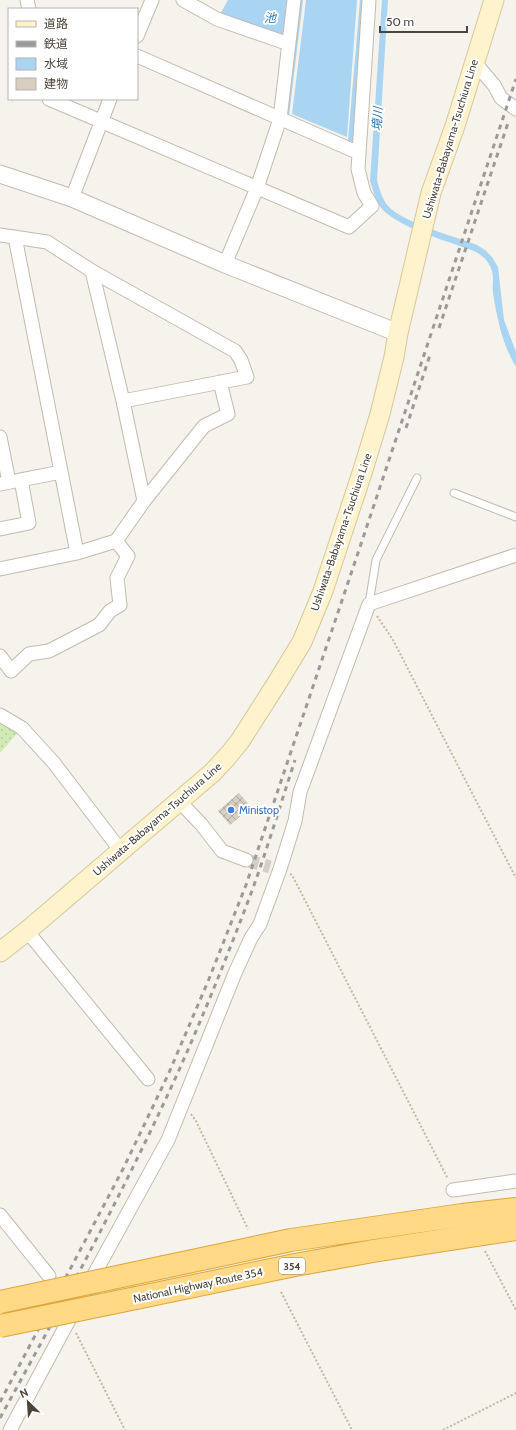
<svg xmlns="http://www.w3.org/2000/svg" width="516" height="1430" viewBox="0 0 516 1430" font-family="Cabin,'Noto Sans JP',sans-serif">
<defs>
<pattern id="park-dots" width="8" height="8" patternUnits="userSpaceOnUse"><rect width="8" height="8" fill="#d2eab5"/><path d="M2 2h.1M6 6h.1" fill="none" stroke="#b6ca9c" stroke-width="1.8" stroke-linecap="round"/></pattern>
<pattern id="building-cross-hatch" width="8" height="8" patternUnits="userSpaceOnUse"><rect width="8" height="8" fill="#d8cfc1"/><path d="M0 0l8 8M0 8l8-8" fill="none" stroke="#b1aa9e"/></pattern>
</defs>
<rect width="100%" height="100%" fill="#f6f3ec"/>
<path fill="url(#park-dots)" d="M0,715l22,13 -22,25z"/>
<path fill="#a9d4f2" d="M228,0h59v42l-68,-26z
M297,0h6l-14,116 59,24 12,-140h7l-10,150 -74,-33z
M306,0h51l-10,137 -55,-23z
M382,0h6l-11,180c2,8 5,19 11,26 16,17 66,30 89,39l8,5 7,7 6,10 6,53 12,32v15c-14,-23 -19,-49 -23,-74 -1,-8 1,-15 -1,-22 -3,-10 -10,-16 -18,-20 -26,-10 -72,-22 -91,-41 -7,-7 -10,-20 -13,-29z"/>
<path fill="url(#building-cross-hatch)" d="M239,793l12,14 -21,18 -12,-14z"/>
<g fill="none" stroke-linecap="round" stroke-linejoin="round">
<path stroke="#d4d0c8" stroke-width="13" stroke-dasharray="13 6" stroke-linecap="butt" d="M246,860l24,7"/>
<g stroke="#c2bbae" stroke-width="9">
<path id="service" d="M454,493l62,24
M369,604l7,-44 41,-82"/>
</g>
<g stroke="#c2bbae" stroke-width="15">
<path id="minor" d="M27,0l2,9
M183,0l34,19 72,25
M137,36l15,-36
M137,56l222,97
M475,63l19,22 7,13 15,11
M49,99l300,128 23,-21 -8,-13 -6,-24 11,-169
M72,198l38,-99
M0,235l47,7 45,29 143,80 6,9 6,17 -124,24
M15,237l62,316
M225,264l32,-76 23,-69 14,-119
M0,437l9,45
M0,484l61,-12
M144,501l60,-75 24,-12 -8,-32
M0,529l29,-6 -8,-43
M0,569l77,-16 39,-12 28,-40 -21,-100 -31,-130
M0,656l11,15 18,-17 20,-3 50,-26 11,-14 10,-6 -3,-27 11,-22 -12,-15
M0,715l22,13 32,35 67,88
M180,802l21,22 21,27 24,9
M27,931l121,148
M453,1190l63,-9
M0,1215l49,61
M10,1430l59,-110 99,-180 67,-167 16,-35 9,-14 20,-55 15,-48 5,-29 69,-188 147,-49"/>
</g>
<g stroke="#c2bbae" stroke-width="19">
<path id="tertiary" d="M0,174l72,24 153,66 173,69"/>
</g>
<g stroke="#d6c79b" stroke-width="21">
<path id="secondary" d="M0,952l27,-21 185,-158 15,-16 13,-16 37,-58 25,-41 21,-51 39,-118 18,-59 14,-57 4,-24 33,-140 24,-67 39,-126"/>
</g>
<g stroke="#e0a43c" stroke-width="24">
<path id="trunk" d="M164,1267l127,-27 171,-25 54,-6
M136,1298l159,-33 78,-14 143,-22"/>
</g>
<path stroke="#c4b79f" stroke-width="2" stroke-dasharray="2 2" stroke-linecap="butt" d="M377,616l16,24 123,238
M290,874l2,1 156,304
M191,1114l5,7 52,108
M485,1251l31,59
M281,1292l71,138
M76,1333l49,97
M443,1430l73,-37"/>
<use href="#service" stroke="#fff" stroke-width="7"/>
<use href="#minor" stroke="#fff" stroke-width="13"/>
<use href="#tertiary" stroke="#fff" stroke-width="17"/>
<use href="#secondary" stroke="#fff3cd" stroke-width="19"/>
<use href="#trunk" stroke="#ffd985" stroke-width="22"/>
<path stroke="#9a9a9a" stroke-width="3" stroke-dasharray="5 5" stroke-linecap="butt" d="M439,328l69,-205
M406,428l25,-76
M0,1402l123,-233 45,-94 41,-96 37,-94 113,-335 157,-471
M0,1418c61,-111 122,-223 175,-339 28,-62 54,-127 78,-191 15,-42 28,-85 42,-128"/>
<g stroke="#e0a43c" stroke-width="24" stroke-linecap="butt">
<path id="trunk-bridge" d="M0,1302l164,-35
M0,1326l136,-28"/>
</g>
<use href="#trunk-bridge" stroke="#ffd985" stroke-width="22"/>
</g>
<circle fill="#3f7fe0" stroke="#fff" stroke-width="1.5" cx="231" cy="810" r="4"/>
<g text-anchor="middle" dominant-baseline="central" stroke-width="4" stroke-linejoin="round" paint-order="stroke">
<rect fill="#fff" stroke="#817c74" stroke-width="1" x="279" y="1258" width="26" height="16" rx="3"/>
<g font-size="10" font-weight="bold" fill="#4b4439">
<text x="292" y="1266">354</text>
</g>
<g font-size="11" fill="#4b4439" stroke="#fff">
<text transform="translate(450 139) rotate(-73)">Ushiwata-Babayama-Tsuchiura Line</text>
<text transform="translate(341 532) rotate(-71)">Ushiwata-Babayama-Tsuchiura Line</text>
<text transform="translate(157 819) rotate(-41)">Ushiwata-Babayama-Tsuchiura Line</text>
<text transform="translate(198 1285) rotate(-12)">National Highway Route 354</text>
</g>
<g font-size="11" fill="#366cbe" stroke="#fff" text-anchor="start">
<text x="239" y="810">Ministop</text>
</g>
<g font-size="12" font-style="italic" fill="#2e7ab2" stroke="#fff">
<text x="270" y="17">池</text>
<text transform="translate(377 119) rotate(-86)">境川</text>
</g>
</g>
<rect x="8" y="8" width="130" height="92" fill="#ffffff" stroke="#b7b4b0"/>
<rect x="16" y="21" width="20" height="6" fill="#fff3cd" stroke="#b7b4b0"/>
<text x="44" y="28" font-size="12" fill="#4b4439">道路</text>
<rect x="16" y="41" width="20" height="6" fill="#9a9a9a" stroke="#b7b4b0"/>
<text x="44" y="48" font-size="12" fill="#4b4439">鉄道</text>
<rect x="16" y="58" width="20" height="12" fill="#a9d4f2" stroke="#b7b4b0"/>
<text x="44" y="68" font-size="12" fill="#4b4439">水域</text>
<rect x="16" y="78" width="20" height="12" fill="#d8cfc1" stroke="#b7b4b0"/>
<text x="44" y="88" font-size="12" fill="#4b4439">建物</text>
<g transform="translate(28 1402) rotate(335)" stroke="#ffffff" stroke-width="3" paint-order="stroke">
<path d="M0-3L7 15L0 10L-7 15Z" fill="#4b4439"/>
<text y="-6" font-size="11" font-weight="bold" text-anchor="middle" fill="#4b4439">N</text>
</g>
<path d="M380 26v6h87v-6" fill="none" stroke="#4b4439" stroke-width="2"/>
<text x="386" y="26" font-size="12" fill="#4b4439" stroke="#ffffff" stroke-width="3" paint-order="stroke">50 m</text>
</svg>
